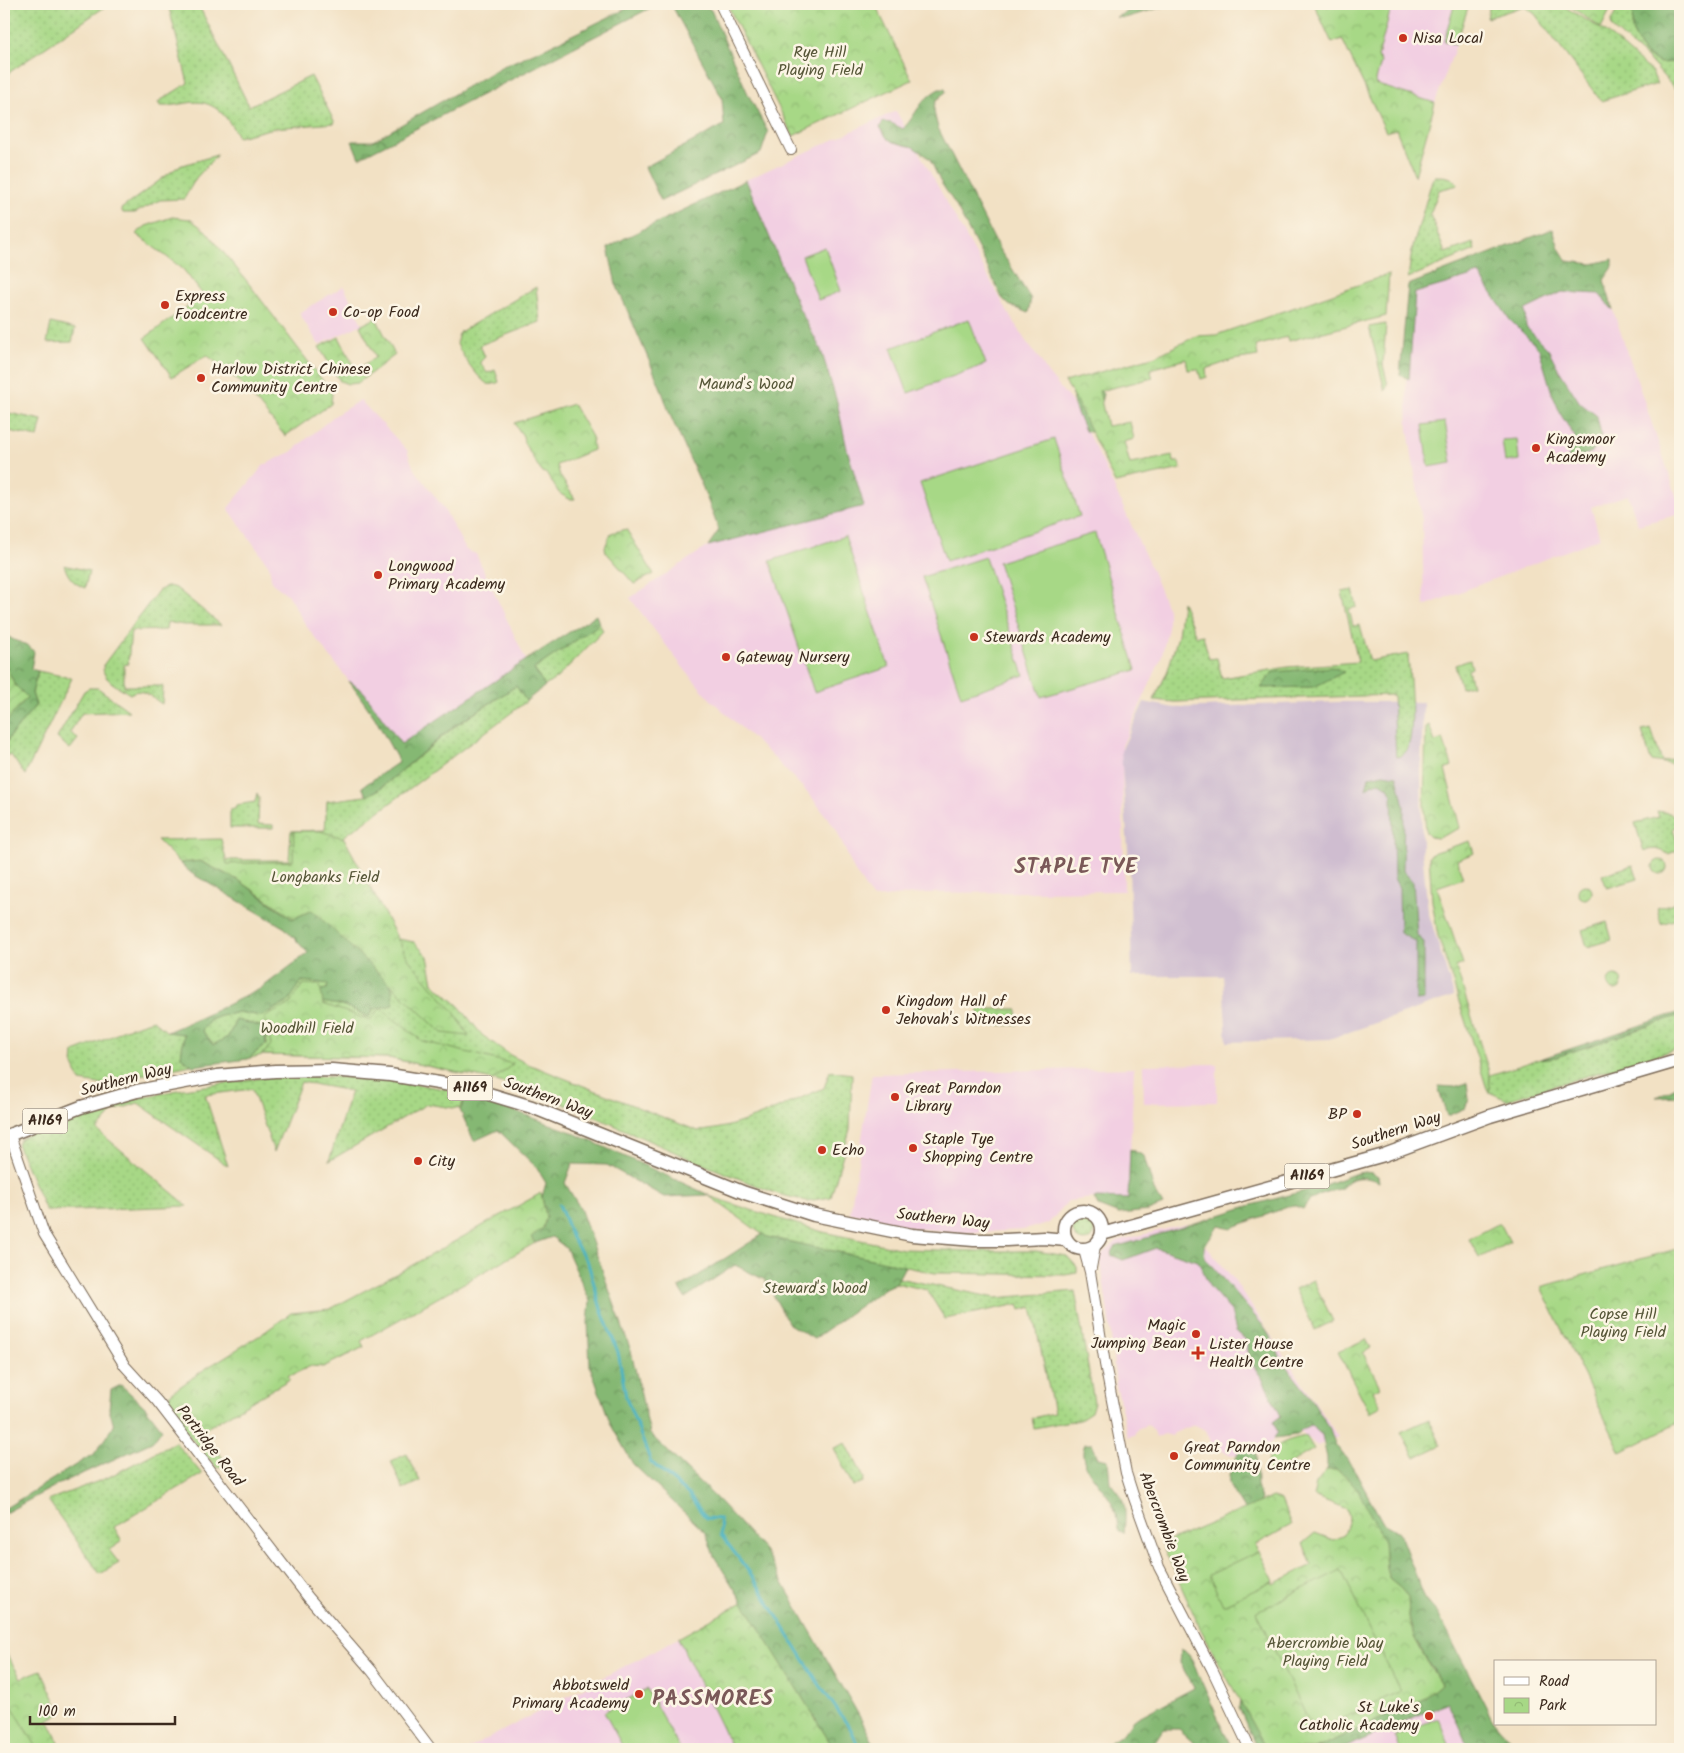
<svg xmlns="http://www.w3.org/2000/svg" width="1684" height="1753" viewBox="0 0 1684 1753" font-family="Kalam,sans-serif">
<defs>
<pattern id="grass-dots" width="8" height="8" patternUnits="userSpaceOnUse" patternTransform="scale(1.25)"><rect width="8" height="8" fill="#a7d886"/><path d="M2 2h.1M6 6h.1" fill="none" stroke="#91ba73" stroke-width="1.8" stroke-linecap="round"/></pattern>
<pattern id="forest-crowns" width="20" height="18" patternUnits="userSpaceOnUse" patternTransform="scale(1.25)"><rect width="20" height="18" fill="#85b873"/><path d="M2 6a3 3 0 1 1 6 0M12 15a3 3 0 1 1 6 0" fill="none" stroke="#6e965e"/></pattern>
<pattern id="park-crowns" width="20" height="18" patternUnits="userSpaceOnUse" patternTransform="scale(1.25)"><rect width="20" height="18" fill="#a7d886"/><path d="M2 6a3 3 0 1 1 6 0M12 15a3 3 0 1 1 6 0" fill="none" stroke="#91ba73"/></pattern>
<pattern id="garden-furrows" width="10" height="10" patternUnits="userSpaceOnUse" patternTransform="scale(1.25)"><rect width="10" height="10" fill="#a7d886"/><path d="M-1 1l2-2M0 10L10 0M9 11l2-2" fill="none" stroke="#91ba73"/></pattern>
</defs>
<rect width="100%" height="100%" fill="#fcf5e5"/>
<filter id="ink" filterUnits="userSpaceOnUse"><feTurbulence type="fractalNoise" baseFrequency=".02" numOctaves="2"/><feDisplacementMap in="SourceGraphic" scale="10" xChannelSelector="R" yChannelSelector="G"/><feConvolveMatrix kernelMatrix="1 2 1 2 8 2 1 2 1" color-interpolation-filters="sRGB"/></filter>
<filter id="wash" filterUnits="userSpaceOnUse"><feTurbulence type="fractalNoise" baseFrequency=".0096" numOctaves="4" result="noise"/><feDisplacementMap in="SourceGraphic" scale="20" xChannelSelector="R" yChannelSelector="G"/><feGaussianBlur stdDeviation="1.12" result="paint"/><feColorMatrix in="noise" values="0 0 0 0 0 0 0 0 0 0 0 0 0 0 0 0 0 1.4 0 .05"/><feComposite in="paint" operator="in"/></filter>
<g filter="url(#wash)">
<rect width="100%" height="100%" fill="#f2e1c4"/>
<path fill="#f2cfe2" d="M1392,4h53l9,2 -10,35 12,4 -21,58 -61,-18 7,-23 -3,-4z
M896,111l113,203 16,26 16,21 5,10 25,30 31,60 48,105 18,44v18l-7,31 -39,87 2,145 -198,2 -54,5 -18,-28 -18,-41 -26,-34 -39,-40 -60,-55 -26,-30 -55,-72 78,-52 155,-40 -16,-57 -10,-47 -16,-52 -22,-42 -53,-128z
M1479,267l122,8 66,193 13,39v7l-42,11 -10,-30 -37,12 9,31 -176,68 -2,-85 -14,-92 -2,-45 3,-93z
M344,286l18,38 -43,21 -20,-32z
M360,400l47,50 6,17 30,40 23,43 10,4 50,106 -125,84 -37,-51 -15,-12 -42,-54 -20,-33 -15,-11 -3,-17 -41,-58 36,-43 27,-13 43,-36z
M1217,1064v38l-73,1 -1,-38z
M1134,1068l-6,132 -34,-2 -26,3 -19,22 -26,7 -60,3 -56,-6 -57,-14 22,-139z
M1187,1224l46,54 105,159 -21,9 -15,-14 -28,6 -9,11 -34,6 -16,-9 -6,3 2,-7 -5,-12 -12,-5 -20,8 -2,3 -8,-2 -8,4 -5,-11 -4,-2 -10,4 -3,6 -6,2 -12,-52 -6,-58 -10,-71 17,-15z
M678,1638l54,111h-264z
M1449,1691l33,58h-156z"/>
<path fill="#cfbdd0" d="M1144,702l30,6 166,-6h83l-2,67 1,81 6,61 26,85 -125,43 -102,3 -4,-66h-91l-3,-112 -8,-113z"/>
<path fill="url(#grass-dots)" stroke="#718152" d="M4,4h105l-105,72z
M168,4h30l51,102 62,-30 24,47 -61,5 -36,9c-11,-21 -24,-39 -51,-34 -10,1 -17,4 -27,3l-2,-4 30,-19z
M1490,4h70l46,28 46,40 5,12 -56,17 -66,-87 -11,-8 -37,12z
M1620,4h13l-1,26 8,17 6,8 14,7h20v33l-31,-35 -37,-32 -1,-6z
M217,155l-21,23 -12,21 -24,1 -25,13h-12l-2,-4 58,-43z
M1435,176c9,0 19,0 23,9l-19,5 -9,24 15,39 28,-10 2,7 -67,28 4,-28 20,-70z
M536,287l4,35 -60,23 5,12 -5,5 7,11 8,-3 4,12c-4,2 -7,3 -11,2 -8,-3 -30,-33 -31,-41 0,-4 1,-7 3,-11z
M51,323l24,6 -3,13 -25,1z
M4,412l38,8 -4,17 -34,-7z
M64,565l25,6 -4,17c-12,-5 -17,-11 -21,-23z
M168,586l8,2 45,37h-38l-16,-3 -1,8 -35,1 -3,33 -4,1v21h39l-1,18c-10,-6 -20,-18 -32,-10 -11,-7 -31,-15 -26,-30l54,-73z
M1353,590l4,17 -8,2 4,17 7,-1 10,36 38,-7c1,22 9,79 -2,97 -2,4 -6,5 -10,6l-3,-62 -219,7 -20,-2 14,-30 10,-34 4,-34 14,34 7,-1 6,24 8,-1 5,20 66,-11 70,-5 -16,-70z
M599,623l4,8 -45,46 -13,9 -11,-17z
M1470,660l2,8 -4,2 4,15 -11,3 -6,-23z
M38,671l34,7 -47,97 -14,-20h-7c0,-19 21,-36 32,-50l-4,-12z
M516,686l11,15 -142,106 -42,30 45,100 26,5 14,14 5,27 26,23 23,29 28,20 18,9 170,67c38,-1 90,-28 126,-43l6,-17 22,3 -2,55 -19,68 -24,4 -29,-7 -81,-32 -108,-48 -53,-21 -43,-13 -104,-22 -127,-3 -15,4 20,-15 -3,-17 -28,-7 -8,17 -15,8 -11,-15 10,-12 27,-6 23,4 26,-14 13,-21 27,2 -1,6 4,14 14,3 24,11 -77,-98 -52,-38 -40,-20 -20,2 -23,-23 69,20h63l2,-29 34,-1 2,-29 38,-5 15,-7 74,-62z
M89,688h9l31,23 -47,2 -12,19 8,7 -8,10 -13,-11 27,-47z
M1651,729l11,33 18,-4v3l-4,4 -25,-4 -9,-30z
M257,793l2,5 -1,26 15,1v3h-43v-19h5l1,-4 19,-3z
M1657,811l12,2 11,5v8l-7,2 6,22 -11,4c-8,-5 -16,-7 -24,-2l-9,-29 24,-6z
M1653 867a7 7 0 1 1 14 0a7 7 0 1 1-14 0Z
M1633,865l5,14 -31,9 -5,-13z
M1578 892a7 7 0 1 1 14 0a7 7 0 1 1-14 0Z
M1680,901v17l-19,6 -4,-16z
M1607,922l5,18 -25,7 -5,-17z
M1608 983a7 7 0 1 1 14 0a7 7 0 1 1-14 0Z
M979,1009h38v16h-38z
M1680,1015v33l-173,52 -18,-8 1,-17 50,-16 16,-2z
M153,1020l14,12 17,2 -3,23 10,8 -50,10 -36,10 -25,-4 -7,-16 1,-13 41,-17 7,-5z
M284,1075l102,4 82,14 -8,16 -33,-5 -98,57 22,-70 -50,-9 -27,70 -22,-63 -47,6 23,71 -90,-63 -24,8 -17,19 91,76 -142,5 -29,-67 3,-5 49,-27 114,-23z
M709,1196l42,14 72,22 80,17 75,2h58l31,5 10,11v6l-12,2 -130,-2 -169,-36z
M1073 1230a11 11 0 1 1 22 0a11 11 0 1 1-22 0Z
M898,1278l98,20 79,-7 19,111 -3,10 -11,7 -46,9 -2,-10 22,-5 -22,-106 -11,3 -2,-6 -74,15 -18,-29 -31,-7z
M175,1442l27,32 -88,53 8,14 -13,9 10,13 -19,11 -52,-74 59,-22z
M846,1443l18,35 -1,4 -10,4 -19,-38z
M407,1454l13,27 -17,8 -12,-28z"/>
<path fill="url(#forest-crowns)" stroke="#607148" d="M636,4h22l-299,154 -7,-17h21l128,-74 44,-19z
M671,4h30l10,6 37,84 20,38 -7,21 -100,48 -16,-34 79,-42 -2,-27z
M1152,4h38l-21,1 -44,13 -9,-1 15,-7z
M1633,4h45l2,2v56l-20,1 -14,-8 -6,-8 -8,-17z
M939,89h6l1,3c-17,11 -12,19 -8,36l62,123c12,15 20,32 31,48l-3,14 -19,-8 -7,-7 -17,-36 -30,-58 -15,-23 -10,-22 -17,-12 -20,-5 -6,-4 -7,-11 3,-5 8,1 12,6c15,-16 15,-28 36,-40z
M746,180l53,128 22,42 16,52 10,47 17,57 -156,40 11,-16 -16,-42 -32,-71 -11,-31 -44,-102 -8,-36 17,-10z
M1553,229l6,19 8,13 26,3 20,-5v8l-9,13 9,30 -14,-16 -37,-2 -37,18 1,17 22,22 11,21 21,33 17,13 4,19 -9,17 -23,9 -1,-13 7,-11 -14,-22 -9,-22 -13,-44 -29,-29 -31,-46 -64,19 -6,86 -9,-4 8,-90z
M1098,387l5,7 -9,39 -9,-2c-5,-14 -15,-26 -12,-42z
M596,615l3,8 -5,5 -60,41 11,17 -19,15 -10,-15 -63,41 -72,61 -14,8 -5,-9 37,-25 -24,-44 -26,-37 15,11 37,52 125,-84z
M4,634h2c8,10 20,6 28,18l-3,17 7,2 -6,22 4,12 -29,35 -3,9v-24l23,-28 -12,-12 -11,-23z
M1332,667l12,5 -30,15 -53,1 12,-16z
M1383,774l14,2 7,30 -1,65 10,11 4,53 7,7v58l-8,1v-59l-16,-9 -1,-45 -5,-10 -2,-83 -4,-8 -8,-5 -8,2 -6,5 3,-12z
M200,861l40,20 52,38 20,-9 79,72 3,23 -21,4 -4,8 -24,-11 -30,-5 -1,-10 13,-2 1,-5 -26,-3 -14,21 -27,14 -22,-4 -27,6 -10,12 11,15 15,-8 8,-17 28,7 2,17 -18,15 -55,7 -12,-9 3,-23 -17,-2 35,-15 58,-28 48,-36 -23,-25 -94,-55 -11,-10z
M1680,1012v3l-124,42 -16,2z
M1467,1083l2,16 -4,9 -18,8 -9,-30 16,1z
M1680,1085v11l-24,1z
M468,1094l101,37 140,64 -45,2 -57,-32 -35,-1 -7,19 15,25 51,143 19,83 69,67 45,49 97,169 12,23 -1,7h-38l-120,-193 -8,-23 -73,-69 -22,-39 -21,-59 -2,-44 2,-21 -24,-53 -14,-11 -17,6 -5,-6 16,-20 -4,-20 4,-14 -10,-16 -38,-37 -24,11 -14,-31z
M1130,1149l14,7 10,34 9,15 -15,6 -29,3 -21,-8 -4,-8 34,1z
M1365,1172l7,1 6,3 1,6c-9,-4 -21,-7 -30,-1 -4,2 -5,6 -9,8 -14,3 -29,6 -37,20l-10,-4 -62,23 -12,-3 -15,22 1,11 61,71 17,33 28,36 19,31 5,15 17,22 31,57 16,9 26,67 13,15 55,106 17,20 5,9h-40l-10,-9 -17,-38 -106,47h-27l108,-50 18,-15 -27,-47 -5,-19 -1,-21 -8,-9 -11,-9 -3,-10 -2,-27 -9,-17 -38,-55h-10v-12l-5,-23 -12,-10 -8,4 -5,6 -23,3 4,-6 -5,-10 8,-6 -19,-38 -12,-17 -4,-21 -10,-9 -5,-20 -21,-24 -12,-26 -42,-13 -33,12 -12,-5 4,-8 52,-15 81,-26 68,-18 41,-15z
M763,1234l4,3 138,29 -9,17 -11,5 -71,51 -25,-15 -24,-44 -30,-15 -50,33 -6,-10z
M121,1385l24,22 17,22 -10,13 -95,43 -52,28 -1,-4 91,-56 19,-28 -5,-16 2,-19z
M1085,1444h7l6,14 10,2 2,23c17,14 16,29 14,50l-6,-3c-1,-6 -1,-14 -3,-20 -6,-21 -41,-43 -30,-66z
M1253,1447l3,6 1,33 4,14 -3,14h-8c-8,-9 -24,-26 -21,-38 2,-9 8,-17 10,-26z
M1181,1649l8,5 43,95h-30l-23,-20h-16l-13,20h-52l24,-14 11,-15 61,-32 -14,-25z
M1240,1699l26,50h-9l-18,-41z"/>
<path fill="url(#park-crowns)" stroke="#718152" d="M727,4h148l37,76 -119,56z
M1314,4h78l-14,53 3,5 -6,22 60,19 -20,73 -19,-47 -10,3 -44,-93 -10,4z
M1445,4h24l-13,41 -12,-4 10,-35z
M1567,4h46l-12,24z
M172,217l18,2 16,12 40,49 86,113 -1,11 -46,32 -45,-54 -33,-27 -35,22 -27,-39 58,-43 -20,-26 -47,-35 10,-8z
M1389,274l-3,42 -98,25 -1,-4 -31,9 2,10 -25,4 -27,9 1,8 -6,2 -3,-10 -10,1 -2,-11 -36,10 3,9 -54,13 8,35 23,-4 4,17 -10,3 6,22 43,-8 1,6h5l2,7 -66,14 -42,-89 -8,-12 91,-26 40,-20 20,-1z
M376,318l19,37 -37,28 -10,1 -8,-3 -21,-34 20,-10 17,33 20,-13 -16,-31z
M1386,324l-3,41 5,20 -3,6 -16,-64z
M573,404l19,33 1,13 -36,15 3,11 15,23h-6l-10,-6 -12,-19 -6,-3 -17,-28 -1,-7 -9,-13z
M626,529l28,45 -20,10 -28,-32 -1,-5 6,-14z
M1429,725l6,17 8,-3 9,27 -7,3 15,59 -22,10 -8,-1 -4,-4 -2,-28 2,-78z
M294,831h26l24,7 65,122 45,52 15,24 -27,-3 -130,-123 -18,8 -54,-37 -40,-20 -20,2 -23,-23 64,-1 6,25 66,-3z
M1470,841l4,12 -17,7 6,18 -26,9 26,77 -7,3 34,108 -1,17h-1l-50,-156 -6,-35 -3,-45 6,-4z
M303,984l17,1 3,19 47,16 10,-12 42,33 91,23 -20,16 -104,-22 -127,-3 9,-10 -6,-28 25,-13z
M541,1193l5,24 -3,11 -12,9 4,6 -174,98 3,6 -41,20 -12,-1 -19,9 -1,-1 -3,2 2,3 -87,51 24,34 -10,4 -24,-27 -26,-36 4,-12 34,-24 57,-35 29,-21 39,-4 79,-42z
M1500,1223l10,19 -31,16 -10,-19z
M1680,1248v174l-59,30 -80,-165z
M1313,1280l20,41 -18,9 -20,-41z
M1366,1339l5,9 -8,5 17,34 -7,4 8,16 -11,6 -32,-61z
M1429,1419l12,26 -26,13 -14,-26z
M1306,1436l8,13 -37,22 -8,2c-6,-26 16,-33 37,-37z
M1327,1470h10l8,5 14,17 25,50 2,27 3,10 11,9 8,9 1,21 5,19 15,28 12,19 -18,15 -108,50h-49l-66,-121 -38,-84 111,-47 8,3 10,25 -36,20 18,39 39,-19 -9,-22 12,-10 18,7 11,-5 5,-16 -2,-10 -34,-13 3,-12z
M743,1602l91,147h-102l-54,-111z
M4,1650l17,28 20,-8 20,43 -13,7 14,29h-58z"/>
<path fill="url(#garden-furrows)" stroke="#718152" d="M4,662l11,23 12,12 -23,28z"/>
<path fill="#a7d886" stroke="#718152" d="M825,247l16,44 -23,9 -16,-44z
M969,319l17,45 -78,29 -17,-45z
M1445,422l7,41 -23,4 -6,-42z
M1054,439l26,77 -134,45 -26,-78z
M1517,439l2,21 -14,2 -3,-22z
M1095,533l41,137 -95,27 -43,-135z
M845,536l44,131 -75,25 -44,-131z
M985,557l39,118 -63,21 -39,-119z
M1259,1551l15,30 -51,24 -14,-30z
M1341,1570l59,121 -86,41 -58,-120z
M647,1689l33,60h-56l-20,-37z
M4,1693l34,56h-34z
M1438,1718l13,31h-51l-5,-13z"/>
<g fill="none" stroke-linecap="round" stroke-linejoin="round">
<path stroke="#43b0c0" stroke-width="3" d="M559,1204l13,34 16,25 13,46 17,43 8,45 25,65 37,32 18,24 14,1 1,16 32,42 64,104 35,50 7,18"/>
</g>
</g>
<g filter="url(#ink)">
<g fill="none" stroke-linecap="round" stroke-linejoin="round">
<g stroke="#7b6a58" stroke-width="12">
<path id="minor" d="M720,4l71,146
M10,1135l34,99 81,132 32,35 151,196 64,74 59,78
M1084,1250l6,22 15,92 21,109 7,22 26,72 53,102 38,80
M1091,1268l4,-22"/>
</g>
<g stroke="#7b6a58" stroke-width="15">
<path id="major" d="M4,1137l77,-30 56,-16 80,-15 58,-5 57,-1 58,5 79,13 63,19 213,86 69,22 98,20 62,5h32l38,-2 22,2
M1064 1230a19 19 0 1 1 38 0a19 19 0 1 1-38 0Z
M1102,1234l282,-79 106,-39 190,-56"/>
</g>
<use href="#minor" stroke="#fff" stroke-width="10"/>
<use href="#major" stroke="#fff" stroke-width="12"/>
</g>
</g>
<g fill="#c8321e" stroke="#fcf5e5" stroke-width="2">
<circle cx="1403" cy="38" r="5"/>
<circle cx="165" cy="305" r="5"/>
<circle cx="333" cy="312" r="5"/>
<circle cx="201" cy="378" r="5"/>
<circle cx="1536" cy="448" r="5"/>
<circle cx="378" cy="575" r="5"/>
<circle cx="974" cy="637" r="5"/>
<circle cx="726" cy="657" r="5"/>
<circle cx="886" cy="1010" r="5"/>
<circle cx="895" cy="1097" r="5"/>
<circle cx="1357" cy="1114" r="5"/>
<circle cx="913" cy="1148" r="5"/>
<circle cx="822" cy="1150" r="5"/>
<circle cx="418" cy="1161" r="5"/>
<circle cx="1196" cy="1334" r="5"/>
<path d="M1195.5 1345.5h5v5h5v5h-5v5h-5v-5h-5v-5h5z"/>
<circle cx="1174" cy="1456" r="5"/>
<circle cx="639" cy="1694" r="5"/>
<circle cx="1429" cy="1716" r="5"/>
</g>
<g text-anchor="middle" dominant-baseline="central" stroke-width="5" stroke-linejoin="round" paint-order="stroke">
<g fill="#fcf5e5" stroke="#75675a" stroke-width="1">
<rect x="447.5" y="1075.5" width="45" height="25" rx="4"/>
<rect x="22.5" y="1108.5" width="45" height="25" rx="4"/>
<rect x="1284.5" y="1163.5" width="45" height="25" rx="4"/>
</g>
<g font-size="15" font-weight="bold" fill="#3b2a1e">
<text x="470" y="1088">A1169</text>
<text x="45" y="1121">A1169</text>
<text x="1307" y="1176">A1169</text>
</g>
<g font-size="16" fill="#3b2a1e" stroke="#fcf5e5" text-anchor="start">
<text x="1413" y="38">Nisa Local</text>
<text x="175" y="296">Express<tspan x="175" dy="18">Foodcentre</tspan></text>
<text x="343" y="312">Co-op Food</text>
<text x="211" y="369">Harlow District Chinese<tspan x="211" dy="18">Community Centre</tspan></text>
<text x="1546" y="439">Kingsmoor<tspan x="1546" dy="18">Academy</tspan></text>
<text x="388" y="566">Longwood<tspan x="388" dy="18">Primary Academy</tspan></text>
<text x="984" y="637">Stewards Academy</text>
<text x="736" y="657">Gateway Nursery</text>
<text x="896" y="1001">Kingdom Hall of<tspan x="896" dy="18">Jehovah's Witnesses</tspan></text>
<text x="905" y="1088">Great Parndon<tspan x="905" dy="18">Library</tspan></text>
<text x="1347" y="1114" text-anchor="end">BP</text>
<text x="923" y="1139">Staple Tye<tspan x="923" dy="18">Shopping Centre</tspan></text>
<text x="832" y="1150">Echo</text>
<text x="428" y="1161">City</text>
<text x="1186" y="1325" text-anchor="end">Magic<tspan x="1186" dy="18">Jumping Bean</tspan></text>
<text x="1209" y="1344">Lister House<tspan x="1209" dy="18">Health Centre</tspan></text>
<text x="1184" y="1447">Great Parndon<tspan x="1184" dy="18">Community Centre</tspan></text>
<text x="629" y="1685" text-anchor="end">Abbotsweld<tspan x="629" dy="18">Primary Academy</tspan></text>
<text x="1419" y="1707" text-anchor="end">St Luke's<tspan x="1419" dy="18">Catholic Academy</tspan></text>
</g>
<g font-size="16" fill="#565638" stroke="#fcf5e5">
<text x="820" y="52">Rye Hill<tspan x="820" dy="18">Playing Field</tspan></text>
<text x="746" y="384">Maund's Wood</text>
<text x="325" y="877">Longbanks Field</text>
<text x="307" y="1028">Woodhill Field</text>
<text x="815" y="1288">Steward's Wood</text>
<text x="1623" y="1314">Copse Hill<tspan x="1623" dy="18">Playing Field</tspan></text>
<text x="1325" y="1643">Abercrombie Way<tspan x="1325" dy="18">Playing Field</tspan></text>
</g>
<g font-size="16" fill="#3b2a1e" stroke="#fcf5e5">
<text transform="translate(126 1080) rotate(-14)">Southern Way</text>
<text transform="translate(548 1098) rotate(20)">Southern Way</text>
<text transform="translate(1396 1131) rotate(-18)">Southern Way</text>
<text transform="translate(943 1219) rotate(6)">Southern Way</text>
<text transform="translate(210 1446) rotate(52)">Partridge Road</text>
<text transform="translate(1164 1527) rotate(69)">Abercrombie Way</text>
</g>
<g font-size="21" font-weight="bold" letter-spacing="1" fill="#7a5858" stroke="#fcf5e5">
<text x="1076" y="867">STAPLE TYE</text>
<text x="713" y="1699">PASSMORES</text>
</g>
</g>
<rect width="1684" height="1753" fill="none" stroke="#fcf5e5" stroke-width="20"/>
<rect x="1494" y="1660" width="162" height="65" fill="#fcf5e5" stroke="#afa495"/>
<rect x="1504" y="1677" width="25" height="8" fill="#ffffff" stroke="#afa495"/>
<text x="1539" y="1686" font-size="15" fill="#3b2a1e">Road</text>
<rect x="1504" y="1698" width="25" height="15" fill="url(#park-crowns)" stroke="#afa495"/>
<text x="1539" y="1710" font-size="15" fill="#3b2a1e">Park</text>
<path d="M30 1716v8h145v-8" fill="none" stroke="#3b2a1e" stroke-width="2.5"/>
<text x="38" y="1716" font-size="15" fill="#3b2a1e" stroke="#fcf5e5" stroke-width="4" paint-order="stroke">100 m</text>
</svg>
